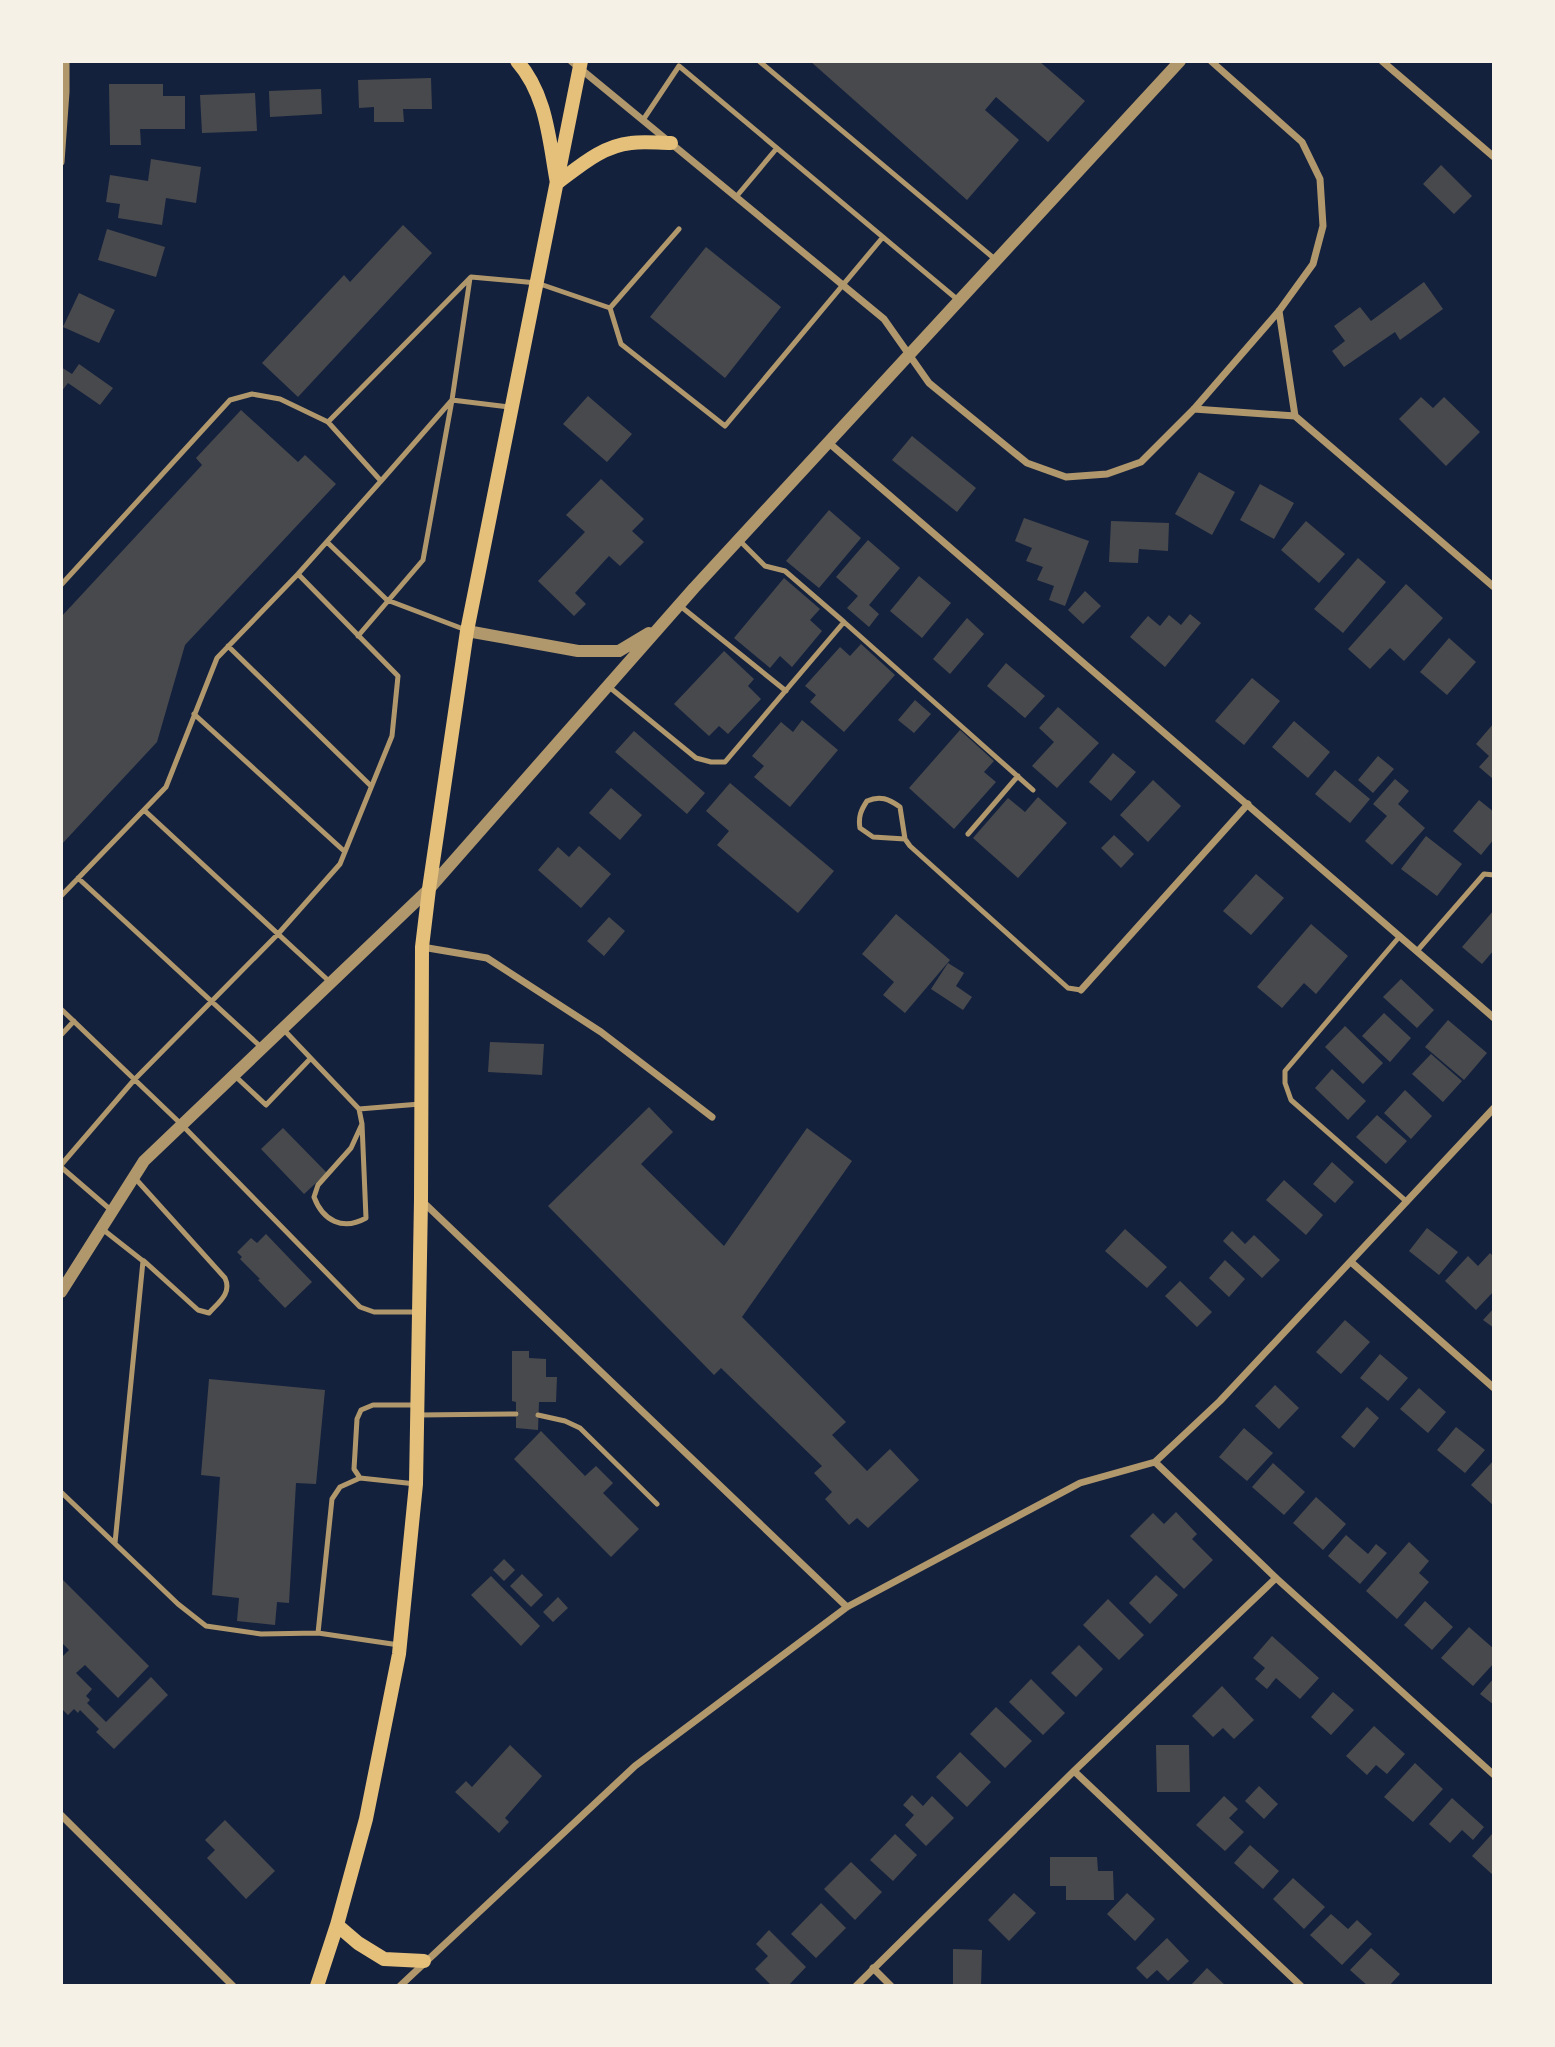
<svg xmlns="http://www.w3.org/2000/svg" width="1555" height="2047" viewBox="0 0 1555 2047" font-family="'Golos Text',sans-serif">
<rect width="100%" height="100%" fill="#14213d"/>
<path fill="#48494c" d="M810,61h229l46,40 -37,41 -52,-45 -11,13 34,30 -52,60z
M431,78l1,31h-29l1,13h-30v-15l-15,1 -1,-28z
M109,84h54v12h22v33h-45l1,16h-31z
M321,89l1,25 -52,3 -1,-26z
M255,93l2,38 -55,2 -2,-38z
M151,159l50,8 -5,36 -30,-5 -4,27 -44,-7 2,-14 -14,-2 4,-27 38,6z
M1441,165l31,31 -18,18 -31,-30z
M403,225l29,28 -134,144 -36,-34 82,-88 6,7z
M107,229l58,18 -9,30 -58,-17z
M706,247l75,60 -56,71 -75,-61z
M1424,282l19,27 -43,31 -5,-8 -51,35 -12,-16 13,-10 -11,-15 26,-19 11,14z
M79,293l36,17 -16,33 -36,-16z
M79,364l34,24 -13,17 -32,-22 -7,9v-25l11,7z
M588,396l44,38 -25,28 -44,-38z
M1421,397l12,11 11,-11 36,35 -34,34 -47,-47z
M241,410l57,52 7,-7 31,29 -151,161 -28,97 -96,103v-228l141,-152 -6,-7z
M912,436l64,52 -19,24 -65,-52z
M1199,472l36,20 -23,43 -37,-21z
M601,479l43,40 -12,12 12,11 -24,24 -11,-10 -34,37 11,11 -12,12 -36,-35 47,-49 -19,-17z
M1260,484l34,19 -20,36 -34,-19z
M829,510l32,28 -42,50 -33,-27z
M1024,518l65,23 -24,65 -16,-6 5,-14 -17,-6 6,-13 -17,-6 6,-13 -17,-7z
M1111,521l58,2 -1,28 -29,-2 -1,14 -29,-1z
M1306,521l39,33 -26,29 -38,-33z
M868,540l32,28 -31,37 10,9 -10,13 -22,-19 11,-12 -22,-19z
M1358,558l28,24 -43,51 -29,-24z
M919,576l32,27 -29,35 -32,-27z
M784,578l36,31 -10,11 12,11 -30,36 -12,-11 -10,12 -36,-30z
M1406,584l37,34 -39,43 -14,-13 -20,21 -22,-20z
M1085,591l16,15 -18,18 -15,-14z
M1190,614l11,9 -36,44 -35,-30 18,-21 12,10 9,-11 12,10z
M967,618l17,16 -34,40 -17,-15z
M1449,638l27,24 -29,33 -27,-23z
M861,644l34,31 -51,57 -34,-30 6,-7 -11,-9 35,-39 10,9z
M724,651l30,28 -6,7 13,13 -33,35 -9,-8 -10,10 -35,-32z
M1006,663l39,33 -20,22 -38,-32z
M1252,678l28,23 -36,44 -29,-24z
M915,700l16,14 -17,19 -16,-13z
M1058,707l41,36 -42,45 -25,-22 22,-24 -15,-14z
M802,720l36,30 -48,57 -36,-30 10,-11 -12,-10 29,-34 12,10z
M1294,721l36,31 -22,26 -36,-31z
M1494,723v55l-1,1 -14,-12 10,-11 -13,-12z
M960,730l34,31 -10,11 12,10 -42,47 -45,-41z
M634,731l71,62 -18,21 -72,-62z
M1113,753l23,19 -25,29 -22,-19z
M1378,756l16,13 -21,24 -15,-13z
M1335,770l35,29 -20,24 -35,-29z
M1395,779l14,12 -11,13 27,24 -33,37 -27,-24 22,-25 -14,-12z
M1153,780l28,26 -33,36 -28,-27z
M730,783l104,88 -36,42 -81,-68 12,-14 -23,-20z
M611,788l31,27 -22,25 -31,-27z
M1038,797l29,26 -49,55 -45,-40 35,-40 17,14z
M1479,800l15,12v27l-13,16 -28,-24z
M1114,835l20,19 -13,14 -20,-20z
M1426,836l36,28 -25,32 -36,-27z
M579,846l32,28 -30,34 -43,-38 20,-23 11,10z
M1256,874l28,24 -33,37 -28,-24z
M1494,910v40l-12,14 -20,-17z
M896,914l54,46 -45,53 -22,-18 11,-13 -32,-28z
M609,917l16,14 -21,25 -17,-15z
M1311,924l37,32 -32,38 -12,-11 -22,25 -25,-21z
M948,963l16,10 -8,13 16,11 -9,13 -32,-21z
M1401,979l33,31 -17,18 -34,-31z
M1384,1013l27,25 -21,24 -28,-26z
M1448,1020l39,33 -23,27 -39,-33z
M1345,1026l38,37 -20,21 -38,-37z
M490,1042l54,2 -2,31 -54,-3z
M1431,1054l31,27 -19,21 -31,-28z
M1332,1069l34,32 -18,19 -33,-32z
M1405,1090l27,26 -21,23 -27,-26z
M649,1107l24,25 -32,32 83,82 83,-118 45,33 -110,156 104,105 -14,13 35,36 23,-22 29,31 -51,48 -11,-10 -8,7 -24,-26 7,-7 -18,-19 8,-7 -101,-98 -7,7 -166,-169z
M1377,1115l30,26 -21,23 -30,-27z
M283,1128l44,45 -23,21 -43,-45z
M1332,1162l22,20 -19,21 -22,-19z
M1284,1180l39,35 -17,20 -40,-35z
M1427,1228l31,24 -19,23 -30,-24z
M1125,1229l42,38 -20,21 -42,-37z
M1232,1231l13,13 9,-9 26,25 -18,18 -39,-37z
M266,1234l46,48 -27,26 -27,-28 2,-1 -20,-20 2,-2 -5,-5 14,-14 6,5z
M1490,1253l4,4v34l-18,19 -31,-29 23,-25 10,10z
M1225,1260l20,19 -16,18 -20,-19z
M1180,1281l32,31 -15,15 -32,-31z
M1494,1308v20l-11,-8z
M1345,1320l25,22 -29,32 -25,-22z
M512,1351h17v7l17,1v18h11l-1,25h-17l-1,28 -22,-2v-26l-4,-1z
M1380,1354l28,24 -20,23 -28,-23z
M209,1379l116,11 -9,94 -20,-1 -7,120 -12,-1 -2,23 -38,-4 2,-23 -27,-3 8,-118 -19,-2z
M1275,1385l24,23 -20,21 -24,-23z
M1419,1388l27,24 -18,21 -28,-24z
M1367,1407l12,11 -25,30 -13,-11z
M1456,1427l29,23 -20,23 -28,-23z
M1244,1428l29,25 -26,28 -28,-24z
M541,1431l44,45 11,-10 17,17 -10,10 36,36 -28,28 -97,-98z
M1494,1460v46l-23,-21z
M1273,1463l32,29 -21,23 -32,-28z
M1316,1497l30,27 -23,26 -30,-27z
M1176,1512l21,22 -5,5 21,21 -29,29 -54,-53 23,-23 11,11z
M1346,1535l22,19 8,-10 11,9 -27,31 -32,-28z
M1409,1542l20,19 -10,12 10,9 -32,37 -31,-28z
M504,1559l11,11 -11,11 -11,-11z
M522,1574l21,21 -12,12 -21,-21z
M1156,1575l22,20 -28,29 -21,-21z
M491,1576l49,50 -19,20 -50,-51z
M61,1578l88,88 -31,32 -33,-33 -9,8 16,16 -6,7 4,4 -3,3 19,19 45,-45 17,18 -54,54 -18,-17 3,-3 -19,-19 -2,3 -4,-4 -6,6 -7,-7v-50l8,-8 -8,-8z
M558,1597l10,11 -15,14 -10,-10z
M1108,1599l36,36 -25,25 -36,-35z
M1425,1601l28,26 -21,23 -28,-25z
M1469,1627l25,22v14l-21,23 -32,-28z
M1272,1636l47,42 -19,21 -24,-21 -9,11 -12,-10 10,-11 -12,-10z
M1079,1645l24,24 -27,28 -25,-24z
M1494,1678v27l-14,-11z
M1031,1679l34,34 -22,22 -34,-33z
M1222,1686l32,34 -20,19 -11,-11 -10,9 -21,-21z
M1333,1692l21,18 -23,25 -20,-18z
M996,1707l36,34 -27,27 -35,-34z
M1374,1726l31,28 -18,20 -11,-9 -9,10 -21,-19z
M510,1745l32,31 -37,42 4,4 -10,11 -44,-41 11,-11 6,6z
M1156,1745h33l1,47h-33z
M960,1752l31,30 -24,25 -31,-30z
M1415,1763l28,26 -30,33 -29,-25z
M1259,1786l19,18 -14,15 -19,-18z
M912,1795l11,11 9,-10 22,22 -28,28 -21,-21 9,-10 -11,-10z
M1224,1796l14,13 -9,9 15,14 -19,19 -29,-26z
M1452,1798l32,29 -11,13 -11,-10 -12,13 -21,-19z
M225,1820l50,51 -29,28 -39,-41 8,-8 -10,-10z
M895,1834l22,21 -24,26 -23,-21z
M1492,1834l2,1v41l-22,-20z
M1250,1845l29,26 -16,18 -29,-26z
M1050,1857h47l1,14h15l1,29h-48v-14h-16z
M851,1862l31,30 -27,28 -31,-31z
M1293,1878l32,29 -21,22 -31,-30z
M1014,1893l22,20 -27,28 -21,-21z
M1127,1893l28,26 -20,22 -28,-27z
M821,1903l25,25 -30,30 -25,-24z
M1331,1914l17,15 9,-9 15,14 -30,31 -32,-30z
M769,1930l37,37 -18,19h-16l-17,-17 13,-13 -12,-12z
M1167,1938l22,23 -21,20 -11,-11 -10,9 -11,-11z
M1371,1948l29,26 -11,12h-21l-18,-16z
M953,1949l29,1 -1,36h-28z
M1207,1968l19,18h-36z"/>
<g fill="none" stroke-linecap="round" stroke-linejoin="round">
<path stroke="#b1986c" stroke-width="5" d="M759,61l237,199
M643,120l36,-54 279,234
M736,197l41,-49
M610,308l69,-79
M381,481l71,-81 57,7
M327,542l60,58 79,30
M61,585l169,-185 22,-6 28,5 48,23
M679,605l107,86
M844,622l189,168
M358,636l65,-76 29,-160 18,-122
M228,646l143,140
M608,686l88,72 15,4h14l119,-140 -59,-51 -20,-5 -26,-26
M194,714l150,137
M144,810l187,173
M968,834l50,-58
M905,839l-32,-2 -13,-9c-2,-11 1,-18 7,-27 13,-6 22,-2 33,6l5,32 5,7 158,142 13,2
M78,878l184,170
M61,896l105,-109 51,-129 81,-84 83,-93 -53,-59 143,-145 66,6 73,25 11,36 104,82 158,-189
M1400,936l-115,135v12l6,17 116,102
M1417,951l67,-77 10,1
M61,1009l121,116 178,182 14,5h43
M283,1029l76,80 61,-5
M61,1035l13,-14
M234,1075l32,30 44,-46
M359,1109l3,15 4,94c-23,13 -43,3 -52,-21l4,-12 33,-37 11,-24
M61,1165l73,-85 144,-146 62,-70 52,-128 6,-60 -100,-102
M61,1167l51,44
M134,1177l91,101c7,15 -6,24 -16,35l-11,-3 -54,-49
M101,1228l42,33 -28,282
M416,1405h-43l-12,5 -4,9 -3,50 6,9 56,6
M418,1415l98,-1
M538,1415l27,6 15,7 77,76
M61,1492l117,112 28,22 55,8 57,-1 81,12
M318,1633l14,-134 8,-12 20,-9"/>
<path stroke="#b1986c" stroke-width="7" d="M571,61l313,258 45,64 98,80 39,14 41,-3 34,-12 53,-53 85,-98 34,-47 10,-38 -3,-47 -18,-37 -91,-81
M1382,61l112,96
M61,162l5,-70v-31
M1279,311l16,105 199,171
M1194,409l101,7
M829,443l665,575
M422,947l65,11 114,74 111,85
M1081,990l167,-186
M422,1201l425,406
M1351,1262l143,126
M1155,1462l121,116 218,197
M1074,1771l227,215
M61,1815l172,171
M873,1968l18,18
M400,1986l235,-220 212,-159 233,-124 75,-21 65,-61 274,-293
M856,1986l218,-215 202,-193"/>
<path stroke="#b1986c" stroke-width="12" d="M467,631l111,20h41l30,-18
M61,1292l83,-131 285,-272 265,-301 486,-527"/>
<path stroke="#e5c07b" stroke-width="14" d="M517,61c30,34 32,79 40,122 23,-17 45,-37 74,-40 13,-2 27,0 40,0
M337,1925l21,18 26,16 40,2
M317,1986l20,-61 29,-106 33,-165 17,-170 5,-284 1,-253 7,-58 38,-258 114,-570"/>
</g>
<rect width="1555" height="2047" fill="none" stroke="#f6f1e7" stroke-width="126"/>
</svg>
